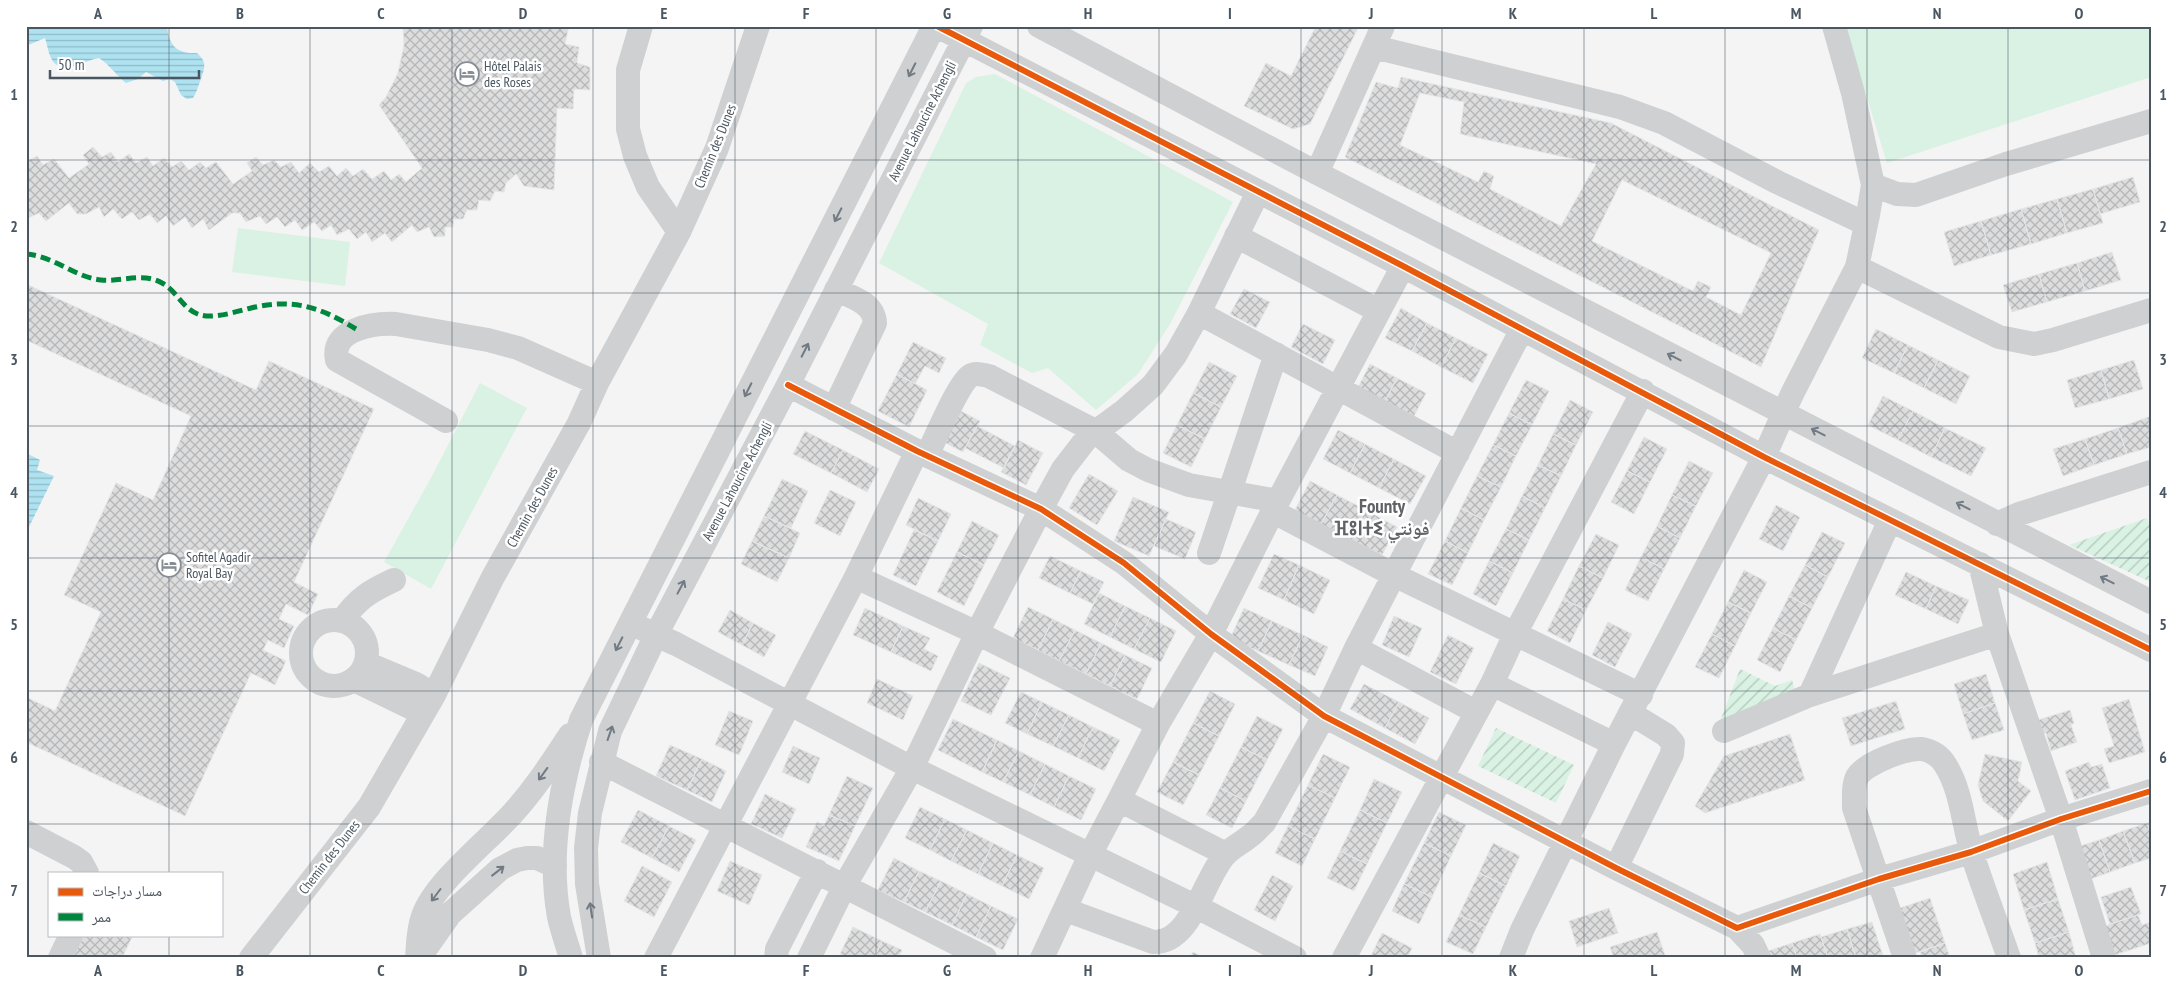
<svg xmlns="http://www.w3.org/2000/svg" width="2177" height="984" viewBox="0 0 2177 984" font-family="'PT Sans Narrow','Noto Naskh Arabic','Noto Sans Tifinagh',sans-serif">
<defs>
<pattern id="garden-furrows" width="10" height="10" patternUnits="userSpaceOnUse" patternTransform="scale(1.25)"><rect width="10" height="10" fill="#d9f2e3"/><path d="M-1 1l2-2M0 10L10 0M9 11l2-2" fill="none" stroke="#b2c7bb"/></pattern>
<pattern id="water-rules" width="6" height="5" patternUnits="userSpaceOnUse" patternTransform="scale(1.25)"><rect width="6" height="5" fill="#aee2f0"/><path d="M0 2.5h6" fill="none" stroke="#90bac6"/></pattern>
<pattern id="building-cross-hatch" width="8" height="8" patternUnits="userSpaceOnUse" patternTransform="scale(1.25)"><rect width="8" height="8" fill="#ddddde"/><path d="M0 0l8 8M0 8l8-8" fill="none" stroke="#b5b6b7"/></pattern>
</defs>
<rect width="100%" height="100%" fill="#f4f4f4"/>
<path fill="#d9f2e3" d="M1845,26h306v51l-264,86z
M995,74l238,128 -63,122 -32,50 -42,36 -48,-42 -16,5 -52,-28 8,-21 -109,-61 87,-180 10,-6z
M238,228l112,14 -5,44 -113,-14z
M480,383l47,25 -96,181 -47,-27 48,-86z"/>
<path fill="url(#garden-furrows)" d="M2147,518l4,10v54l-82,-37z
M1740,669l35,17 17,-6 4,15 -79,34z
M1496,728l78,37 -18,38 -78,-37z"/>
<path fill="url(#water-rules)" d="M26,26h141c2,20 10,28 30,27 10,9 8,14 4,26 -3,7 -4,13 -8,19l-6,1 -6,-4 -6,-13 -5,-3 -7,2 -17,-9 -8,7 -12,4c-10,-8 -16,-18 -27,-25 -15,2 -38,20 -48,0 -3,-6 -4,-14 -6,-20l-19,8z
M26,453l14,7 -3,10 17,6 -28,57z"/>
<path fill="url(#building-cross-hatch)" stroke="#e5e6e7" fill-rule="evenodd" d="M403,26h166l-4,18 14,3 -2,16 13,4v23l-16,-1 -1,20 -16,-1 -3,82 -30,-4 -8,-12 -10,9 -2,9 -9,-1 -5,10 -11,-1 -2,10h-10l-4,9h-9l-1,8h-8v9l-11,1 -5,-10 -12,5 -5,-7 -20,17 -7,-9 -13,9 -6,-10 -9,7 -8,-10 -12,6 -6,-10 -9,6 -8,-9 -12,8 -7,-10 -10,7 -8,-10 -11,7 -6,-8 -14,6 -6,-9h-8l-23,17 -6,-11 -11,9 -7,-11 -12,9 -7,-10 -9,7 -7,-9 -11,6 -7,-8 -10,7 -9,-10 -9,8 -5,-10 -13,7h-9l-8,-11 -23,18 -7,-8 -13,6v-57l11,-6 6,9 11,-6 15,19 20,-14 -6,-9 10,-8 9,10 9,-5 7,10 11,-8 7,9 11,-6 6,9 11,-8 8,9 9,-6 8,9 11,-8 6,6 10,-6 17,22 19,-13 -5,-8 9,-6 7,8 11,-5 7,7 10,-5 8,11 11,-10 9,9 10,-6 8,10 9,-8 7,8 10,-7 9,10 12,-8 7,9 8,-6 7,8 16,-14 -43,-63 7,-8 12,-24 6,-28z
M1316,26h43l-49,98 -17,5 -49,-23 22,-43 25,13z
M1401,77l210,46 208,107 -58,137 -416,-210 31,-75 22,6zM1420,93l44,9 -4,32 136,30 -35,62 -71,-37 4,-13 -10,-5 -6,11 -78,-37zM1622,180l149,73 -30,62 -35,-18 5,-10 -13,-6 -5,10 -101,-50z
M2133,177l7,25 -40,12 -7,-25z
M2093,189l10,34 -36,10 -10,-34z
M2057,199l10,34 -36,11 -10,-35z
M2021,209l10,35 -40,11 -10,-34z
M1981,221l10,34 -37,11 -10,-34z
M2112,252l9,28 -36,11 -8,-28z
M2077,263l8,28 -38,11 -8,-28z
M2039,274l8,28 -35,10 -9,-27z
M26,284l230,106 13,-29 105,48 -80,173 24,12 -10,21 -22,-11 -7,15 15,7 -10,22 -16,-8 -5,10 23,11 -11,24 -24,-12 -66,143 -159,-74v-45l29,14 46,-99 -37,-17 52,-112 37,17 38,-84 -165,-76z
M1244,289l26,13 -14,26 -26,-14z
M1401,308l26,15 -15,28 -27,-13z
M1427,323l29,15 -15,29 -29,-16z
M1303,324l32,16 -12,24 -32,-17z
M1876,329l32,16 -14,28 -32,-15z
M1456,338l32,16 -15,29 -32,-16z
M913,342l33,16 -7,15 -14,-7 -10,18 -18,-10z
M1908,345l30,15 -14,28 -30,-15z
M1938,360l32,16 -14,28 -32,-16z
M2134,360l9,29 -34,10 -8,-29z
M1209,362l28,14 -16,31 -28,-14z
M1370,364l27,14 -15,29 -27,-14z
M2101,370l8,29 -34,9 -8,-28z
M897,374l30,16 -18,37 -31,-16z
M1397,378l29,15 -15,29 -29,-15z
M1526,380l23,11 -17,34 -23,-12z
M1193,393l28,14 -16,32 -28,-14z
M1883,396l30,15 -15,29 -30,-15z
M1570,400l23,12 -17,33 -23,-11z
M955,408l25,13 -17,31 -25,-13z
M1913,411l32,17 -14,29 -33,-17z
M1509,413l23,12 -16,31 -23,-11z
M2151,416v31l-24,7 -9,-26z
M1177,425l28,14 -14,28 -28,-14z
M977,426l38,20 -11,22 -39,-20z
M1945,428l41,20 -15,28 -40,-19z
M2118,428l9,26 -33,11 -9,-26z
M1338,430l27,14 -15,29 -27,-14z
M805,431l38,19 -12,23 -38,-19z
M1553,434l23,11 -15,31 -23,-11z
M1644,437l23,12 -17,33 -23,-11z
M2085,439l9,26 -31,11 -10,-27z
M1018,440l25,13 -17,32 -25,-13z
M1365,444l29,15 -15,29 -29,-15z
M1493,445l23,11 -15,31 -24,-11z
M843,450l36,19 -12,23 -36,-19z
M1394,459l32,17 -16,28 -31,-16z
M1689,461l24,12 -17,33 -24,-11z
M1538,465l23,11 -16,32 -23,-12z
M1627,471l23,11 -16,32 -23,-12z
M1089,474l29,17 -21,34 -28,-17z
M1477,476l24,11 -17,33 -23,-12z
M782,479l26,12 -17,37 -27,-12z
M1310,481l27,14 -16,29 -26,-14z
M830,490l26,12 -16,34 -26,-13z
M1337,495l29,15 -16,29 -29,-15z
M1672,495l24,11 -16,32 -23,-12z
M1522,496l23,12 -16,32 -23,-11z
M1133,497l36,15 -20,44 -35,-15z
M918,498l33,16 -13,27 -32,-16z
M1776,505l24,12 -17,34 -24,-12z
M1461,508l23,12 -16,33 -23,-12z
M1366,510l31,17 -15,28 -32,-16z
M764,516l36,17 -11,25 -37,-17z
M1166,519l30,13 -11,27 -31,-13z
M972,521l27,14 -15,30 -27,-13z
M1657,526l23,12 -16,31 -23,-12z
M1506,529l23,11 -16,33 -24,-12z
M914,530l24,11 -22,45 -23,-11z
M1822,532l23,11 -17,34 -23,-12z
M1596,534l23,11 -16,33 -24,-12z
M752,541l37,17 -12,24 -36,-18z
M1445,541l23,12 -16,32 -24,-11z
M957,552l27,13 -20,41 -27,-14z
M1274,554l25,11 -15,35 -26,-12z
M1050,556l31,15 -11,22 -31,-15z
M1641,557l23,12 -16,32 -23,-11z
M1489,561l24,12 -17,33 -23,-12z
M1299,565l31,15 -16,34 -30,-14z
M1805,565l23,12 -16,31 -23,-12z
M1579,566l24,12 -17,32 -23,-11z
M1744,570l23,12 -16,31 -23,-11z
M1081,571l23,11 -11,22 -23,-11z
M1906,572l30,14 -10,23 -31,-14z
M1936,586l33,14 -11,24 -32,-15z
M1099,593l26,13 -15,31 -26,-13z
M1789,596l23,12 -16,32 -23,-12z
M1563,599l23,11 -16,33 -23,-12z
M1728,602l23,11 -16,33 -23,-12z
M1125,606l25,12 -16,31 -24,-12z
M1028,607l25,12 -15,31 -25,-12z
M865,608l38,18 -12,26 -38,-17z
M1244,608l28,13 -14,30 -28,-12z
M730,610l23,13 -11,22 -24,-13z
M1394,616l28,12 -13,29 -27,-12z
M1150,618l26,13 -15,31 -27,-13z
M1053,619l22,11 -16,31 -21,-11z
M1272,621l31,14 -14,30 -31,-14z
M1608,622l24,12 -17,33 -23,-12z
M753,623l23,12 -12,22 -22,-12z
M903,626l27,12 -6,11 14,7 -7,15 -40,-19z
M1773,628l23,12 -16,32 -23,-12z
M1075,630l26,13 -15,31 -27,-13z
M1712,634l23,12 -16,32 -24,-11z
M1303,635l25,12 -13,29 -26,-11z
M1448,635l26,13 -18,36 -26,-12z
M1101,643l24,12 -15,31 -24,-12z
M1125,655l27,13 -15,31 -27,-13z
M979,663l31,15 -19,37 -30,-14z
M1986,674l9,29 -32,11 -9,-30z
M877,679l36,17 -10,24 -36,-17z
M1364,684l35,18 -14,26 -35,-19z
M1210,691l25,13 -16,32 -26,-13z
M1021,692l21,10 -15,32 -22,-11z
M2129,699l16,53 -36,11 -5,-14 10,-3 -12,-38z
M1896,701l9,28 -54,17 -9,-28z
M1042,702l27,13 -16,31 -26,-12z
M1399,702l30,16 -14,26 -30,-16z
M1995,703l9,27 -32,10 -9,-26z
M2070,710l4,13 -3,2 6,17 -26,9 -5,-18 -4,1 -4,-14z
M729,711l24,10 -14,34 -24,-10z
M1069,715l24,12 -15,31 -25,-12z
M1257,716l26,13 -16,31 -26,-13z
M953,719l44,21 -15,32 -44,-22z
M1193,723l26,13 -20,39 -26,-13z
M1093,727l27,13 -16,31 -26,-13z
M1790,734l15,46 -100,33 -10,-7 29,-50z
M997,740l22,11 -16,31 -21,-10z
M670,745l32,14 -15,31 -31,-14z
M793,746l27,12 -11,26 -27,-12z
M1241,747l26,13 -21,41 -26,-13z
M1019,751l26,13 -15,31 -27,-13z
M1323,754l27,13 -15,31 -27,-13z
M1985,754l37,8 -4,19 13,10 -23,30 -25,-20 -5,-16z
M702,759l24,12 -14,31 -25,-12z
M1173,762l26,13 -16,30 -26,-13z
M2089,762l2,5 11,-3 8,24 -35,12 -10,-29z
M1045,764l24,12 -15,31 -24,-12z
M847,776l26,12 -18,38 -26,-11z
M1069,776l27,13 -15,31 -27,-13z
M1374,779l28,13 -15,31 -27,-13z
M1308,785l27,13 -20,41 -27,-13z
M1220,788l26,13 -14,27 -26,-13z
M765,794l31,15 -14,29 -31,-14z
M920,807l25,12 -15,31 -25,-12z
M638,810l31,16 -17,32 -31,-16z
M1360,810l27,13 -20,41 -27,-13z
M1439,812l27,13 -15,31 -27,-13z
M829,815l26,11 -16,35 -33,-14 11,-25 7,4z
M945,819l22,11 -16,31 -21,-11z
M2151,822v13l-4,-12z
M2147,823l4,12v23l-16,5 -12,-32z
M669,826l27,14 -17,32 -27,-14z
M1288,826l27,13 -13,27 -27,-13z
M967,830l26,13 -15,31 -27,-13z
M2123,831l12,32 -25,9 -11,-32z
M2099,840l11,32 -22,8 -11,-33z
M993,843l24,12 -15,31 -24,-12z
M1424,843l27,13 -19,41 -28,-13z
M1493,843l27,13 -14,30 -27,-13z
M1340,851l27,13 -13,27 -27,-13z
M1017,855l27,13 -15,31 -27,-13z
M894,858l25,13 -15,31 -26,-12z
M730,861l32,14 -13,30 -32,-14z
M2047,862l11,37 -34,11 -11,-36z
M642,866l30,16 -18,35 -30,-16z
M919,871l22,10 -16,31 -21,-10z
M1479,873l27,13 -20,41 -27,-12z
M1272,875l21,11 -18,35 -21,-11z
M941,881l26,13 -15,31 -27,-13z
M1404,884l28,13 -13,27 -27,-13z
M2131,887l10,27 -31,10 -9,-27z
M967,894l24,12 -15,31 -24,-12z
M1930,898l15,45 -30,10 -15,-45z
M2058,899l11,33 -34,11 -11,-33z
M991,906l27,13 -15,31 -27,-13z
M1609,908l9,25 -41,14 -8,-26z
M1459,915l27,12 -13,27 -27,-12z
M2138,915l4,10 9,-3v21l-36,12 -10,-29z
M1872,922l11,34 -6,2h-21l-9,-29z
M853,927l29,14 -8,17h-25l-9,-4z
M1847,929l9,29h-10l-1,-2 -17,2 -7,-21z
M1657,932l8,23 -8,3h-43l-4,-11z
M2069,932l7,26h-37l-4,-15z
M1382,933l30,15 -5,10h-37z
M1820,934l8,24h-31l-5,-15z
M84,935h49l-11,23h-49z
M882,941l20,9 -4,8h-24z
M1792,943l5,15h-26l-3,-7z
M1945,943l5,15h-28l-2,-6z
M1193,952l12,6h-15z"/>
<g fill="none" stroke-linecap="round" stroke-linejoin="round">
<path stroke="#ced0d2" stroke-width="24" d="M641,26l-13,44v59l7,27 13,31 31,45
M937,26l466,240 361,191 387,193
M1039,26l278,147 834,429
M1374,47l246,60 44,16 113,59 89,42
M1317,173l66,-147
M1873,185l24,9 19,1 90,-31 145,-43
M1236,236l143,75
M1857,267l142,70 35,7 19,-4 98,-30
M1199,313l259,140
M788,385l129,66 124,58 83,54 87,71 113,82 292,152 121,60 142,-49 92,-27 90,-33 90,-28
M834,409l41,-86c-1,-20 -23,-26 -39,-33
M446,421l-109,-61c-7,-31 37,-37 59,-36l92,16 30,8 79,35
M927,455c8,-15 31,-71 43,-79 5,-4 13,-1 19,0l106,55 34,29 19,10 41,15 89,16
M1272,511l122,64 247,120
M1997,524l22,-10 132,-42
M1209,553l67,-199
M1980,564l17,70 64,185 43,139
M856,577l121,56 181,91
M301 653a33 33 0 1 1 66 0a33 33 0 1 1-66 0Z
M342,621c15,-22 28,-30 52,-41
M643,629l33,15 236,124 285,139 98,51
M1356,648l120,64
M366,663l50,21 18,11
M354,680l68,33
M1492,684l122,60
M1810,695l80,-175
M1724,731l86,-36 187,-61
M601,762l384,196
M1119,800l107,54
M26,832l48,25 7,5 6,11
M1616,868l56,-114 1,-11 -7,-8 -36,-22
M1066,910l87,32c38,2 51,-64 72,-87 7,-8 17,-12 25,-19 5,-3 9,-9 14,-13l60,-107 32,-68 166,-319
M1737,928l16,17 6,13
M60,958l11,-23
M251,958l118,-151 65,-112 59,-118 86,-154 18,-40 82,-151 38,-84 41,-122
M417,958c1,-14 1,-29 6,-42 12,-34 65,-75 90,-103 22,-24 39,-51 57,-78
M419,958l31,-44 50,-45 17,-9 10,-2h10l18,8
M571,958c-4,-14 -9,-27 -12,-41 -12,-66 2,-135 22,-197l353,-694
M599,958l-12,-74 -1,-36 4,-35 20,-82 46,-96 132,-250 183,-359
M656,958l200,-381 61,-126
M776,958l1,-9 40,-78
M809,958l36,-73 67,-117 65,-135 64,-124 22,-40 24,-31 37,-27 29,-26 23,-31 23,-41 59,-121
M1042,958l48,-103 29,-55 39,-76 53,-90 67,-133 125,-235
M1344,958l148,-274 23,-50 128,-243
M1511,958l11,-28 92,-186 150,-287 28,-63 65,-127 11,-52 5,-30 -20,-92 -19,-67
M1905,958l-51,-150c0,-9 -1,-23 3,-31 8,-14 49,-29 65,-28 11,2 19,8 24,17 16,26 17,59 26,87 11,36 25,70 37,105"/>
<path stroke="#00873e" stroke-width="5" stroke-dasharray="10 5" stroke-linecap="butt" d="M26,254c28,2 48,23 75,26 20,2 42,-8 61,3 17,9 22,31 44,33 15,1 32,-5 45,-8 43,-10 69,-1 105,21"/>
<g stroke="#fff" stroke-width="9">
<path id="cycleway" d="M937,26l466,240 361,191 387,193
M788,385l129,66 124,58 83,54 87,71 113,82 292,152 121,60 142,-49 92,-27 90,-33 90,-28"/>
</g>
<use href="#cycleway" stroke="#e8590c" stroke-width="6"/>
</g>
<defs><path id="oneway-shaft" d="M-6 0H5M1.5-3L5.5 0L1.5 3" fill="none" stroke-width="1.6" stroke-linecap="round" stroke-linejoin="round" transform="scale(1.25)"/></defs>
<g stroke="#727b83">
<use href="#oneway-shaft" transform="translate(912 70) rotate(117)"/>
<use href="#oneway-shaft" transform="translate(838 215) rotate(117)"/>
<use href="#oneway-shaft" transform="translate(805 350) rotate(-63)"/>
<use href="#oneway-shaft" transform="translate(1674 357) rotate(-153)"/>
<use href="#oneway-shaft" transform="translate(748 390) rotate(117)"/>
<use href="#oneway-shaft" transform="translate(1818 432) rotate(-153)"/>
<use href="#oneway-shaft" transform="translate(1963 506) rotate(-153)"/>
<use href="#oneway-shaft" transform="translate(2107 580) rotate(-153)"/>
<use href="#oneway-shaft" transform="translate(681 587) rotate(-62)"/>
<use href="#oneway-shaft" transform="translate(619 644) rotate(117)"/>
<use href="#oneway-shaft" transform="translate(610 733) rotate(-71)"/>
<use href="#oneway-shaft" transform="translate(543 774) rotate(126)"/>
<use href="#oneway-shaft" transform="translate(498 871) rotate(-38)"/>
<use href="#oneway-shaft" transform="translate(436 895) rotate(127)"/>
<use href="#oneway-shaft" transform="translate(591 910) rotate(-98)"/>
</g>
<path fill="none" stroke="#4a5661" stroke-width="1" stroke-opacity="0.55" d="M169,26v847M310,26v932M452,26v932M593,26v932M735,26v932M876,26v932M1018,26v932M1159,26v932M1301,26v932M1442,26v932M1584,26v932M1725,26v932M1867,26v932M2008,26v932M26,160h2125M26,293h2125M26,426h2125M26,558h2125M26,691h2125M26,824h2125M169,935v23"/>
<defs>
<g id="hotel-ring" transform="scale(1.25)"><circle r="9.5" fill="#fff" stroke="#868d94" stroke-width="1.5"/><path d="M-6-4.5h1.5V1H6V5H4.5V3h-9V5H-6ZM-4 0a1.8 1.8 0 1 1 3.6 0ZM.5 0V-2.5h3Q6-2.5 6 0Z" fill="#868d94"/></g>
</defs>
<g fill-rule="evenodd">
<use href="#hotel-ring" x="467" y="74"/>
<use href="#hotel-ring" x="169" y="565"/>
</g>
<g text-anchor="middle" dominant-baseline="central" stroke-width="5" stroke-linejoin="round" paint-order="stroke">
<g font-size="14" fill="#4a5661" stroke="#fff" text-anchor="start">
<text x="484" y="66">Hôtel Palais<tspan x="484" dy="16">des Roses</tspan></text>
<text x="186" y="557">Sofitel Agadir<tspan x="186" dy="16">Royal Bay</tspan></text>
</g>
<g font-size="14" fill="#4a5661" stroke="#fff">
<text transform="translate(922 121) rotate(-63)">Avenue Lahoucine Achengli</text>
<text transform="translate(715 146) rotate(-68)">Chemin des Dunes</text>
<text transform="translate(737 481) rotate(-62)">Avenue Lahoucine Achengli</text>
<text transform="translate(532 507) rotate(-61)">Chemin des Dunes</text>
<text transform="translate(329 857) rotate(-52)">Chemin des Dunes</text>
</g>
<g font-size="19" font-weight="bold" fill="#5f6368" stroke="#fff">
<text x="1382" y="506">Founty<tspan x="1382" dy="22">ⴼⵓⵏⵜⵉ فونتي</tspan></text>
</g>
</g>
<rect width="2177" height="984" fill="none" stroke="#ffffff" stroke-width="55"/>
<rect x="48" y="872" width="175" height="65" fill="#ffffff" stroke="#b7bbc0"/>
<rect x="58" y="888" width="25" height="8" fill="#e8590c" stroke="#b7bbc0"/>
<text x="92" y="896" font-size="15" fill="#4a5661">مسار دراجات</text>
<rect x="58" y="913" width="25" height="8" fill="#00873e" stroke="#b7bbc0"/>
<text x="92" y="922" font-size="15" fill="#4a5661">ممر</text>
<path d="M50 70v8h149v-8" fill="none" stroke="#4a5661" stroke-width="2.5"/>
<text x="58" y="70" font-size="15" fill="#4a5661" stroke="#ffffff" stroke-width="4" paint-order="stroke">50 m</text>
<rect x="28" y="28" width="2122" height="928" fill="none" stroke="#4a5661" stroke-width="2"/>
<g font-size="16" text-anchor="middle" font-weight="bold" fill="#4a5661">
<text x="98" y="19">A</text>
<text x="240" y="19">B</text>
<text x="381" y="19">C</text>
<text x="523" y="19">D</text>
<text x="664" y="19">E</text>
<text x="806" y="19">F</text>
<text x="947" y="19">G</text>
<text x="1088" y="19">H</text>
<text x="1230" y="19">I</text>
<text x="1371" y="19">J</text>
<text x="1513" y="19">K</text>
<text x="1654" y="19">L</text>
<text x="1796" y="19">M</text>
<text x="1937" y="19">N</text>
<text x="2079" y="19">O</text>
<text x="14" y="100">1</text>
<text x="2163" y="100">1</text>
<text x="14" y="232">2</text>
<text x="2163" y="232">2</text>
<text x="14" y="365">3</text>
<text x="2163" y="365">3</text>
<text x="14" y="498">4</text>
<text x="2163" y="498">4</text>
<text x="14" y="630">5</text>
<text x="2163" y="630">5</text>
<text x="14" y="763">6</text>
<text x="2163" y="763">6</text>
<text x="14" y="896">7</text>
<text x="2163" y="896">7</text>
<text x="98" y="976">A</text>
<text x="240" y="976">B</text>
<text x="381" y="976">C</text>
<text x="523" y="976">D</text>
<text x="664" y="976">E</text>
<text x="806" y="976">F</text>
<text x="947" y="976">G</text>
<text x="1088" y="976">H</text>
<text x="1230" y="976">I</text>
<text x="1371" y="976">J</text>
<text x="1513" y="976">K</text>
<text x="1654" y="976">L</text>
<text x="1796" y="976">M</text>
<text x="1937" y="976">N</text>
<text x="2079" y="976">O</text>
</g>
</svg>
